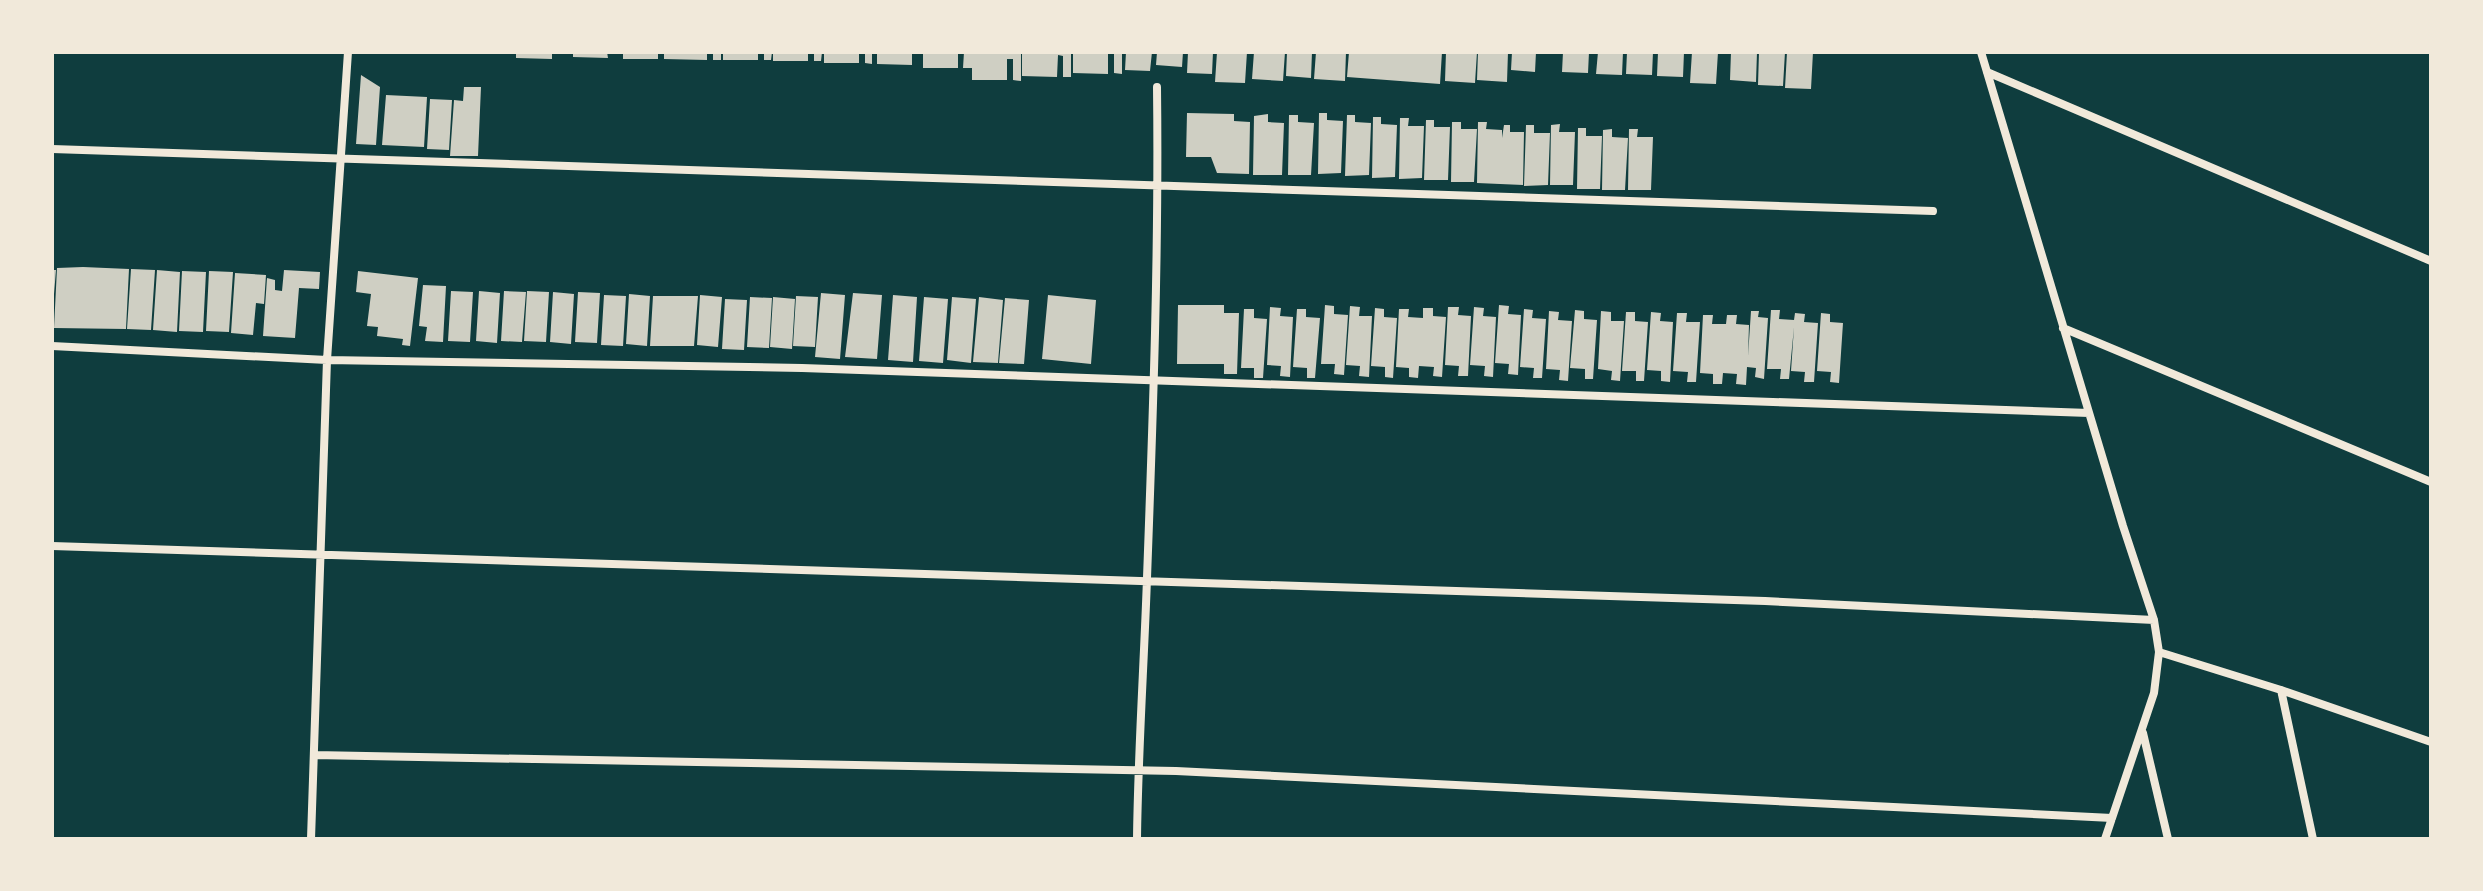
<svg xmlns="http://www.w3.org/2000/svg" width="2483" height="891" viewBox="0 0 2483 891" font-family="Montserrat,sans-serif">
<rect width="100%" height="100%" fill="#0f3d3e"/>
<path fill="#cfcfc3" d="M516,52h36v7l-36,-1z
M573,52h34l1,6 -35,-1z
M623,52h35v7h-35z
M664,52h43v8l-43,-1z
M713,52h8v8h-8z
M723,52h35v8h-35z
M764,52h8l-1,8h-7z
M773,52h35v9h-35z
M814,52h8l-1,9h-7z
M824,52h35v11h-35z
M865,52h7v12l-7,-1z
M877,52h35v13l-35,-1z
M923,52h35v16h-35z
M964,52h57v29l-8,-1v-21h-6v21h-35v-12h-9z
M1022,52h49v25h-8v-21l-5,-1 -1,22 -35,-1z
M1073,52h35v22l-35,-1z
M1114,52h8v22l-8,-1z
M1126,52h26l-2,19 -25,-1z
M1157,52h26l-1,15 -26,-2z
M1188,52h25l-1,22 -25,-1z
M1217,52h30l-2,31 -30,-1z
M1254,52h31l-2,29 -31,-2z
M1287,52h25l-1,26 -25,-2z
M1316,52h30l-1,29 -31,-2z
M1349,52h93l-2,32 -93,-7z
M1446,52h31l-2,31 -30,-2z
M1478,52h30l-1,30 -30,-2z
M1512,52h24l-1,20 -24,-2z
M1563,52h26l-1,21 -26,-1z
M1598,52h25l-1,23 -26,-1z
M1627,52h26l-1,23 -26,-1z
M1658,52h26l-1,25 -26,-1z
M1692,52h26l-2,32 -26,-1z
M1731,52h26l-1,30 -26,-2z
M1759,52h26l-2,34 -25,-1z
M1787,52h26l-2,37 -26,-1z
M361,75l19,12 -4,58 -20,-1z
M464,87h17l-3,69h-28l4,-56 9,1z
M386,95l41,2 -3,50 -42,-2z
M430,99l22,1 -3,50 -22,-1z
M1187,113l47,1v7l16,1 -1,52 -32,-1 -6,-16h-25z
M1319,113h8v7l16,1 -2,52 -23,1z
M1268,114v8l16,1 -2,52h-29l1,-59z
M1289,115h9v7l16,1 -3,52h-23z
M1347,115h8v7l16,1 -2,52 -24,1z
M1373,117h8v7l16,1 -2,52 -23,1z
M1400,118h9l-1,8h16l-2,52 -23,1z
M1426,120h8v7h16l-2,53h-24z
M1452,122h9v7h16l-3,53h-23z
M1478,122h9l-1,7 16,1v8l2,-13h6v7h14l-1,53 -46,-2z
M1560,124l-1,8h16l-2,53h-23l1,-60z
M1526,125h8v8h16l-2,52 -24,1z
M1578,128h8v8h16l-2,53h-23z
M1612,129v8l16,1 -3,52h-23l1,-60z
M1629,129h9l-1,8h16l-2,53h-23z
M83,267l46,2 -3,60 -72,-1 3,-60z
M131,269l24,1 -4,60 -24,-1z
M52,270h4l-2,24 -2,-1z
M157,270l23,2 -3,60 -24,-2z
M284,270l36,2 -1,17 -20,-1 -4,50 -32,-2 4,-58 8,2v10l7,1z
M182,271l24,1 -3,60 -24,-1z
M209,271l24,1 -4,60 -23,-1z
M358,271l60,7 -8,68 -8,-1 1,-6 -26,-3 1,-9 -11,-1 4,-32 -15,-2z
M235,273l31,2 -2,29 -8,-1 -3,32 -22,-2z
M423,285l23,1 -3,56 -18,-1 2,-14 -8,-1z
M451,291l22,1 -3,50 -22,-1z
M479,291l21,2 -3,50 -21,-2z
M504,291l22,1 -4,50 -21,-1z
M527,291l22,1 -3,50 -22,-1z
M553,292l21,2 -3,50 -21,-2z
M578,292l22,1 -3,50 -22,-1z
M821,293l24,2 -5,64 -25,-2z
M853,293l29,2 -5,64 -32,-2z
M629,294l21,2 -3,50 -21,-2z
M604,295l22,1 -3,50 -22,-1z
M700,295l22,2 -4,50 -21,-2z
M893,295l24,2 -4,65 -25,-2z
M1048,295l48,5 -5,64 -49,-5z
M653,296h45l-4,50h-44z
M796,296l22,1 -3,50 -22,-1z
M750,297l22,1 -3,50 -22,-1z
M773,297l22,2 -3,50 -22,-2z
M924,297l24,2 -5,64 -24,-2z
M952,297l24,2 -5,64 -24,-3z
M979,297l24,3 -5,63 -25,-1z
M1005,298l24,2 -5,64 -25,-1z
M725,299l22,1 -3,50 -22,-1z
M1178,305h46v8h15l-2,61h-13v-10h-47z
M1325,305l9,1v8l14,1 -4,60 -10,-1 1,-10h-14z
M1499,305l10,1 -1,8 13,1 -3,60 -10,-1 1,-10 -14,-1z
M1350,306l10,1 -1,9h13l-3,61 -10,-1 1,-10 -14,-1z
M1270,307l11,1 -1,8 13,1 -3,60 -10,-1 1,-10 -14,-1z
M1448,307h11l-1,8 13,1 -3,60h-10l1,-10 -14,-1z
M1474,307l10,1 -1,8 13,1 -3,60 -9,-1 1,-10 -15,-1z
M1375,308l9,1v8l13,1 -4,60 -8,-1v-10l-14,-1z
M1423,308h10v8l13,1 -4,60 -9,-1 1,-9 -15,-1 -1,12 -9,-1v-9l-13,-1 3,-58h10l-1,8 15,1z
M1244,309h10v9l13,1 -4,59h-9v-10h-13z
M1297,309h9v8l14,1 -5,60h-8v-10l-14,-1z
M1524,309l9,1 -1,8 14,1 -4,59h-9l1,-10 -14,-1z
M1575,310l9,1v8l13,1 -4,59h-8v-10l-15,-1z
M1771,310h9l-1,9 15,1 1,-7 10,1 -1,8 14,1 -4,59h-10l1,-10 -14,-1 3,-44 -5,52h-9l1,-10h-14z
M1549,311l10,1 -1,8 14,1 -4,60 -9,-1 1,-10 -14,-1z
M1601,311l10,1v9h13l-4,60 -9,-1 1,-9 -14,-2z
M1751,311h8l-1,6 10,1 -4,61 -9,-2 1,-9 -9,-1 -1,18 -10,-1 1,-10 -14,-1 -1,11h-9v-10l-13,-1 3,-58h10l-1,9h14l1,-9h10l-1,9 13,1 -1,31z
M1626,312h9v9l13,1 -4,59h-8v-10h-14z
M1651,312l10,1 -1,8 13,1 -3,60 -9,-1v-10l-14,-1z
M1677,313h10l-1,9h14l-4,60h-9l1,-10 -15,-1z
M1821,313l9,1v8l13,1 -4,60 -9,-1 1,-10 -14,-1z"/>
<g fill="none" stroke-linecap="round" stroke-linejoin="round">
<path stroke="#f1e9da" stroke-width="8" d="M1981,52l142,474 31,94 5,32 -5,41 -49,146
M1987,72l444,189
M52,149l1881,62
M2063,328l368,154
M52,346l275,14 475,8 1287,45
M52,546l1713,55 389,19
M2159,652l122,38 150,52
M2281,690l32,149
M2143,733l25,106
M314,755l862,16 936,47
M311,839l16,-479 21,-308
M1137,839c1,-87 7,-174 10,-261 6,-163 12,-327 10,-491"/>
</g>
<rect width="2483" height="891" fill="none" stroke="#f1e9da" stroke-width="108"/>
</svg>
